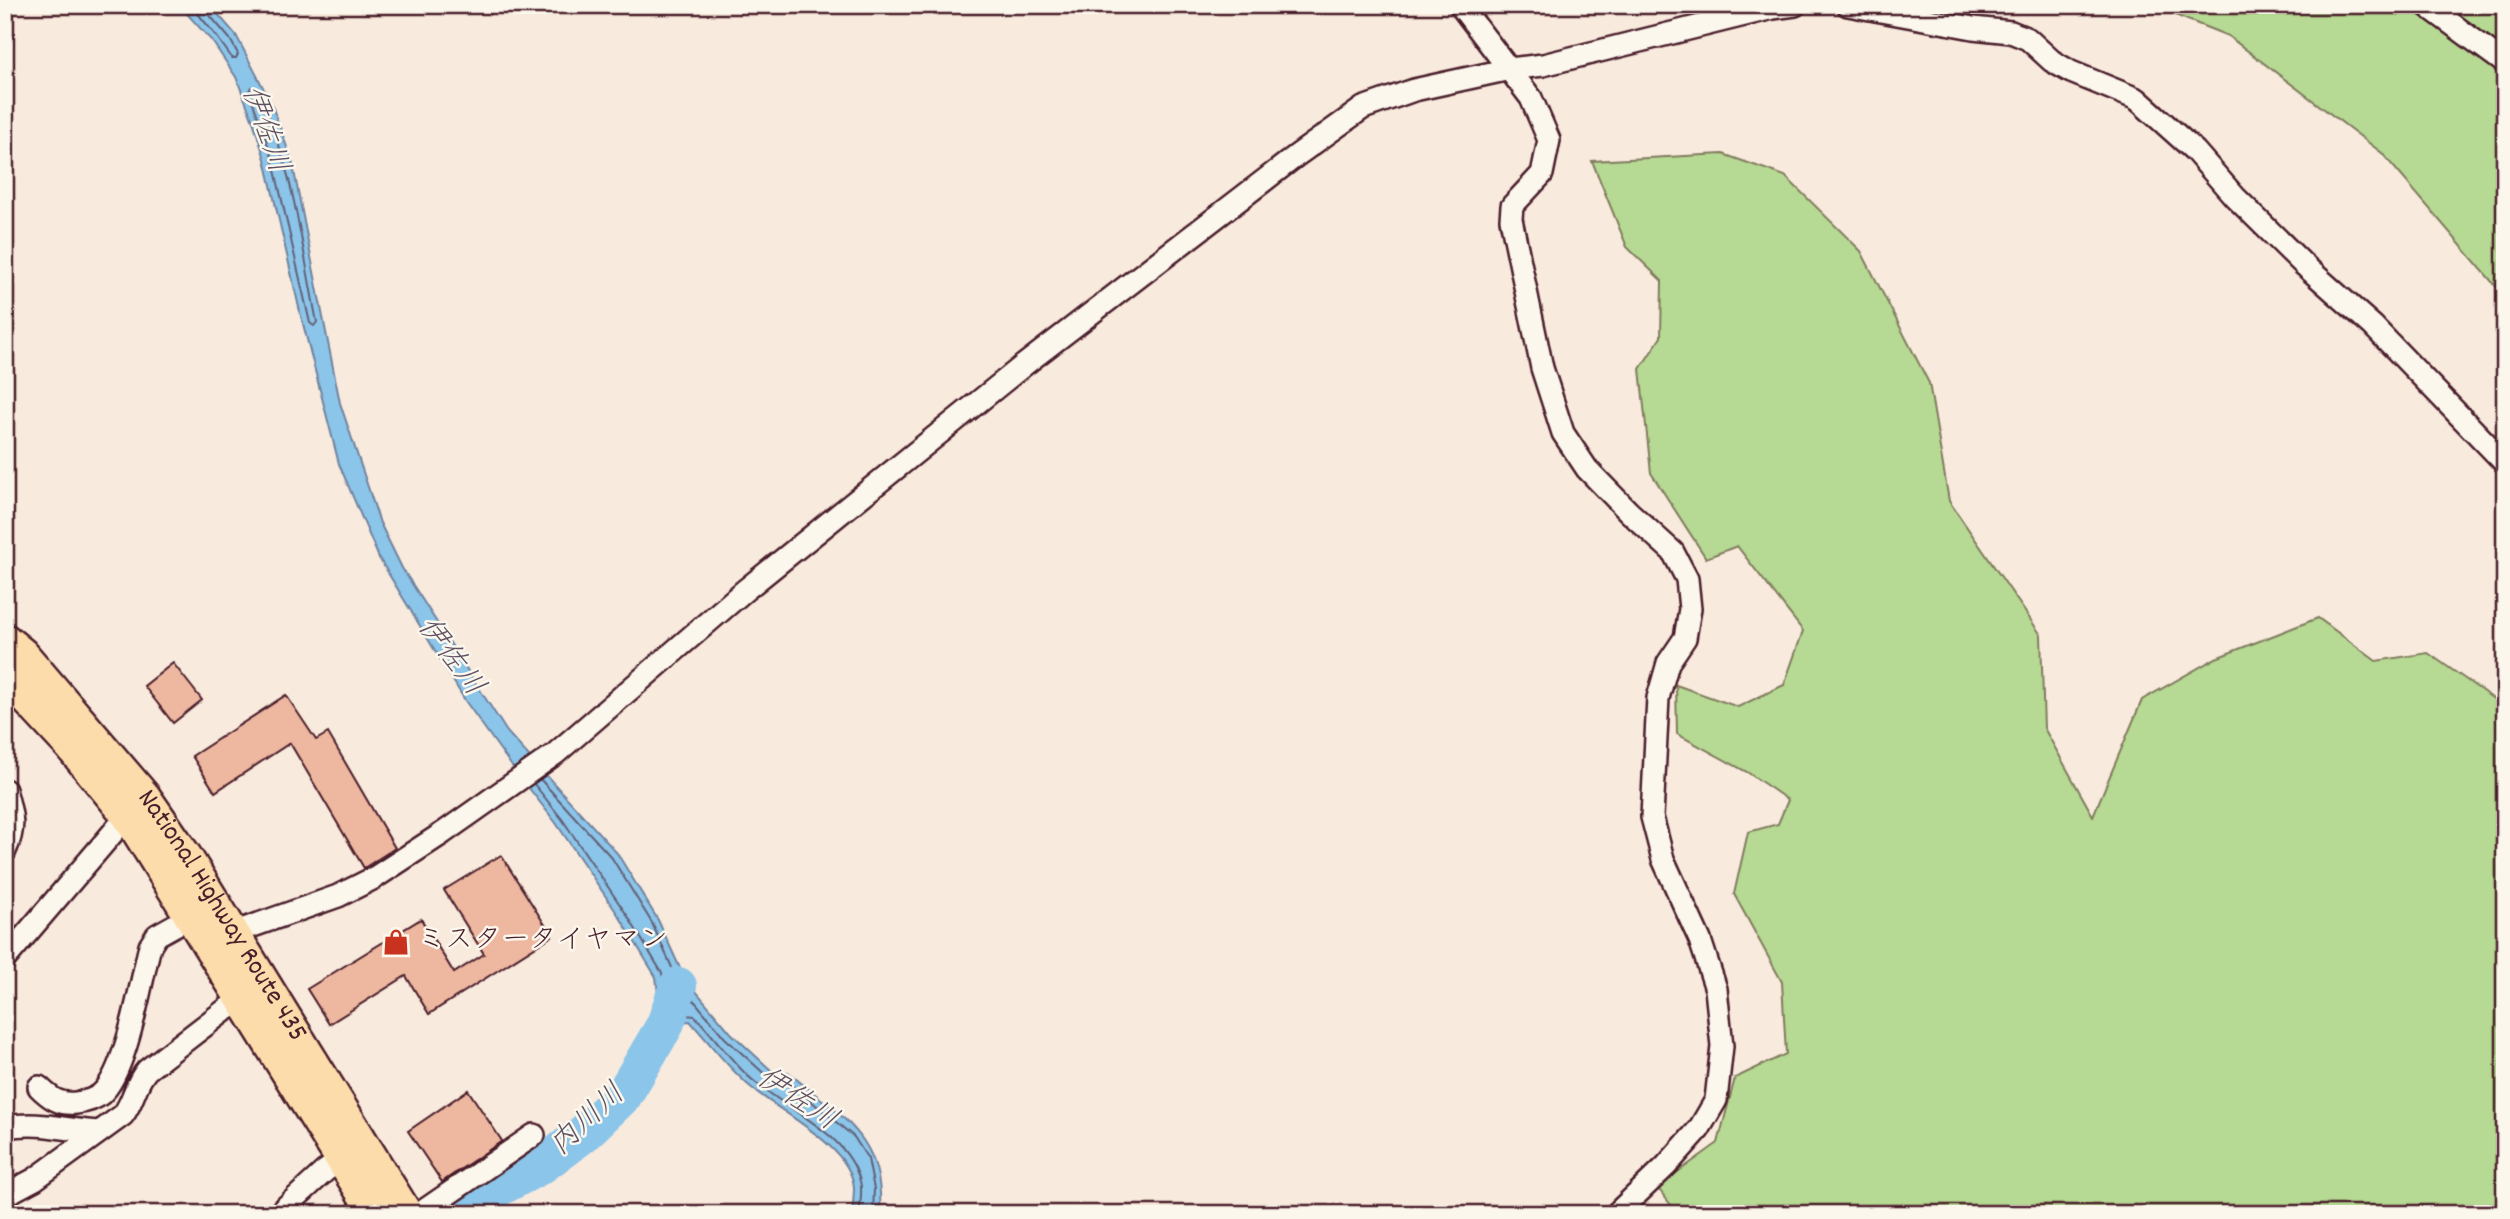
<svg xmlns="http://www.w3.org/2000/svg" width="2510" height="1219" viewBox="0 0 2510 1219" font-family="Dekko,'Klee One',sans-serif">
<rect width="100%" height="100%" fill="#f8eadd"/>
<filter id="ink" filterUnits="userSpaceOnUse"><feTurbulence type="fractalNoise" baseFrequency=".0143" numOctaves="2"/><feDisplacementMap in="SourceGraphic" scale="14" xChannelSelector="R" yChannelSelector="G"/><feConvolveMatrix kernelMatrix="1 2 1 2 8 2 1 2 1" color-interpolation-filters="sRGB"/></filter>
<g filter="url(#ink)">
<path fill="#b6d993" stroke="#807c5f" stroke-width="2" d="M2150,5h355v292l-123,-144 -154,-117z
M1723,154l62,22 76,75 68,132 20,118 92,134 3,93 49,88 49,-116 74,-42 102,-40 58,43 52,-8 77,54v507h-827l-21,-27 61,-44 17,-65 51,-24 -4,-72 -48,-88 14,-62 30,-8 10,-24 -41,-28 -70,-38 -1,-49 62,22 46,-22 19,-54 -66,-85 -31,12 -55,-85 -11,-104 21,-32 1,-56 -35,-34 -35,-86z"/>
<path fill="#8bc5ea" stroke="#71839e" stroke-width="2" d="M179,5h31l26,30 35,68 21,58 48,242 40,120 22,45 105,164 110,121 41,67 26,57 47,56 43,40 14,-1c53,46 97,63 92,142h-28c1,-9 2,-19 2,-27 -4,-44 -81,-77 -110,-106 -20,-18 -36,-40 -54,-60l-16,2 -15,-20 -3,-26 -35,-58 -65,-96 -45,-58 -45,-63 -87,-144 -40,-94 -39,-152 -35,-153 -13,-41 -16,-41 -24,-36z"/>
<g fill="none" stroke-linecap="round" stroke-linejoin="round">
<path stroke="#646177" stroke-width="2" d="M191,5l26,32 15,21h4l2,-4 -8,-15 -23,-27 -1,-7
M251,87l4,1c38,71 46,156 62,234l-3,4 -4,-3 -38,-166 -23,-66z
M540,779l72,79 40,65 26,58 47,57 44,40 17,2 68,57 14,22 6,30 -1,25
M534,784l28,35 65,96 35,58 4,27 10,14 19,2c18,19 34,42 53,60 36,34 98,54 112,105 3,10 0,23 -1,33"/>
<path stroke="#8bc5ea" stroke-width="38" d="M456,1214l17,-13 67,-35 41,-30 42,-40 42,-71 13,-39"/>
</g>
<path fill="#edb7a0" stroke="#4a1f2b" stroke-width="2" d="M173,663l29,37 -29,23 -29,-37z
M286,695l30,45 12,-7 67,115 -31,20 -74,-125 -75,49 -23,-36z
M501,855l51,81 -123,78 -23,-38 -77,48 -22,-35 114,-70 33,54 30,-19 -40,-64z
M468,1090l34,51 -60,41 -34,-51z"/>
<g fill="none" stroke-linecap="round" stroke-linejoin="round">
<g stroke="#4a1f2b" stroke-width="26">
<path id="minor" d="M1460,5l71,93 18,42 -7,34 -30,32 -1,13 31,149 21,65 24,36 42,43 44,40 14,27 3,30 -5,29 -17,25 -10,35 -6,119 11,42 37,81 16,49 6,57 -6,54 -17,29 -33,37 -50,48
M1848,5l125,23 38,4 17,7 24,22 19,11 66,27 58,52 40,46 68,67 70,62 132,137
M2426,5l79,58
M5,790c7,25 11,37 0,61
M221,939l12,-6 105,-37 36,-18 69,-45 112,-79 189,-163 280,-226 272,-209 67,-48 51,-18 96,-21 33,-4 230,-57 22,-3
M5,959l123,-144
M39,1087c11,11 21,18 37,16 8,-1 19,-4 25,-9 26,-22 40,-114 49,-148l7,-11 36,-20
M5,1127c37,-6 58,3 94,5
M5,1195l30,-16 88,-64c11,-14 12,-32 24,-45l77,-59 19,-12
M278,1214l47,-43 17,-12
M419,1214l115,-79"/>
</g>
<g stroke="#4a1f2b" stroke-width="37">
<g id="highway">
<path id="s1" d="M5,640l17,14 123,144 40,58 221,358"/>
<path d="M5,675l66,71 57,69 248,399"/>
</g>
</g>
<use href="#minor" stroke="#fbf7ec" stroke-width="21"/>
<use href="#highway" stroke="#fddcac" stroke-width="32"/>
</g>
</g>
<defs>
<g id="shop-bare" transform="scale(2.1)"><path d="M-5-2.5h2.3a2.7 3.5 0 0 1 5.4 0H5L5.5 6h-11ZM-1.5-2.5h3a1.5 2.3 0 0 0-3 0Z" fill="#c8321e" stroke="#fbf7ec" stroke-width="2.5" paint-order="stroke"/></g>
</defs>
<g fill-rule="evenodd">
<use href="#shop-bare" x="396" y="942"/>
</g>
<g text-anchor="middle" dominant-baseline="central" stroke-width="5" stroke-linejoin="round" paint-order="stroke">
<g font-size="28" fill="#4a1f2b" stroke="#fbf7ec">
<text stroke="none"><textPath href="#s1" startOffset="352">National Highway Route 435</textPath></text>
</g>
<g font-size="28" fill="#4a1f2b" stroke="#fbf7ec" text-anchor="start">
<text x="417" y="942">ミスタータイヤマン</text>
</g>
<g font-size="30" font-style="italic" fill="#5e5164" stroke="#fbf7ec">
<text transform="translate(263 130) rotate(71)">伊佐川</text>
<text transform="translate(449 658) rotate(53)">伊佐川</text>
<text transform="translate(796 1101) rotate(33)">伊佐川</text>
<text transform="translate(589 1121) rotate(-43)">内川川</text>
</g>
</g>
<rect width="2510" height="1219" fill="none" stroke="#fbf7ec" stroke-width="28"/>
<rect x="14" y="14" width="2482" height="1191" fill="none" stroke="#4a1f2b" stroke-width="2.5" filter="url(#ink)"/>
</svg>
